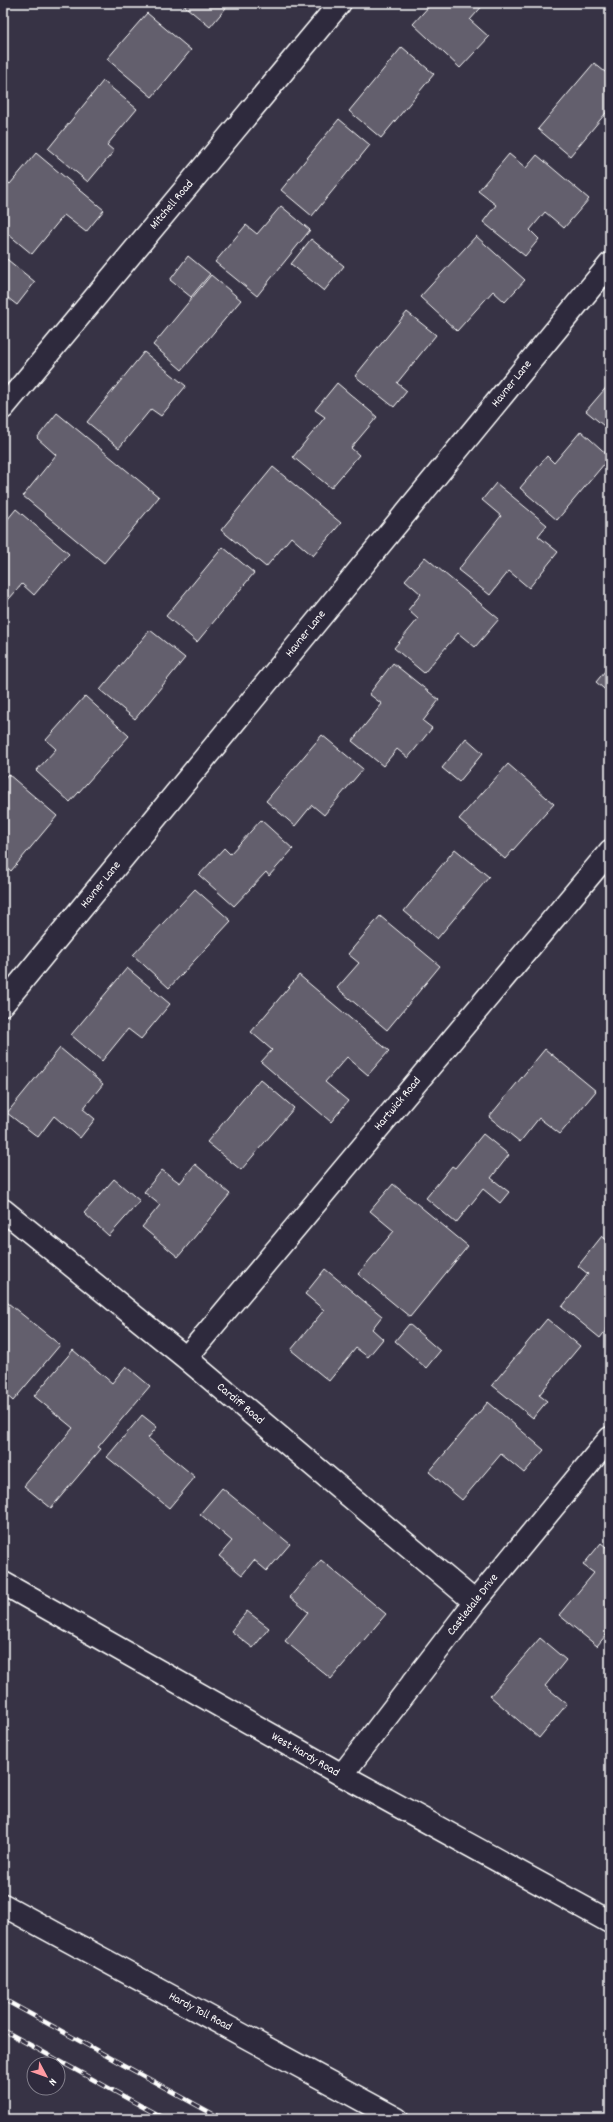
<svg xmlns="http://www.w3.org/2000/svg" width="613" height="2122" viewBox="0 0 613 2122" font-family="Dekko,sans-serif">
<rect width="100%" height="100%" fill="#373345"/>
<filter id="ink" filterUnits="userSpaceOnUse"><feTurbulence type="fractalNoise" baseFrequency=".025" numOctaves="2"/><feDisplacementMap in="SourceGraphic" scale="8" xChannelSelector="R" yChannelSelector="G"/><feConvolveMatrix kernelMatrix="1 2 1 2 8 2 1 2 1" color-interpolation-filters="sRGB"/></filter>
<g filter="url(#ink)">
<path fill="#635f6d" stroke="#fff" d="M181,3h49l-20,24z
M432,3h53l-15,17 19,17 -29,31 -47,-44z
M147,13l44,37 -39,47 -45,-38z
M402,47l32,27 -53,64 -32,-27z
M594,63l16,13v32l-40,48 -32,-27z
M103,81l34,28 -30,36 7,6 -26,31 -40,-33z
M339,119l31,26 -58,71 -31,-26z
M36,153l68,57 -18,22 -22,-17 -32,39 -29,-24v-51l7,5z
M509,154l17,14 11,-13 52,44 -25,29 -19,-16 -15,18 9,9 -14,17 -42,-34 13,-17 -18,-14z
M281,206l29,24 -53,66 -42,-34 31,-37 11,9z
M476,236l49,44 -20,22 -12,-11 -36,40 -37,-34z
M311,239l33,27 -20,25 -33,-27z
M3,256l32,26 -18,23 -14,-11z
M188,256l22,18 -19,23 -21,-17z
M211,275l30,25 -59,70 -29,-25z
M407,312l29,23 -39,48 10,8 -13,16 -39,-31z
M144,352l42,34 -25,30 -10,-7 -32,39 -32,-26z
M337,383l40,34 -26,31 8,7 -28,33 -38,-31 32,-40 -10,-7z
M610,383v48l-24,-20z
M57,413l102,84 -55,66 -81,-67 33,-41 -19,-17z
M581,431l29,26 -53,63 -37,-32 27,-32 7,7z
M273,467l68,56 -28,33 -22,-19 -25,30 -45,-37z
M496,483l51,42 -9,11 20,16 -29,36 -20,-17 -19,24 -32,-25 43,-54 -19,-16z
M16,509l53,45 -35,41 -12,-11 -19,22v-81z
M223,547l31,26 -57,69 -31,-26z
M425,557l74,62 -24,28 -17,-14 -34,40 -30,-25 24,-29 -10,-9 13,-16 -16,-14z
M150,630l35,28 -50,61 -35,-29z
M393,663l46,37 -16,21 9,7 -24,30 -11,-9 -14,17 -31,-25 30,-37 -13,-10z
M610,665v29l-14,-12z
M85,696l44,40 -59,66 -34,-31 20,-22 -10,-9z
M322,735l41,34 -39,46 -12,-10 -17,21 -29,-25z
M466,738l17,15 -24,29 -17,-14z
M508,764l46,40 -49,55 -46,-40z
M8,774l49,42 -46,55 -8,-7v-84z
M261,820l32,29 -24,27 -3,-4 -32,34 -35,-31 25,-27 6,6z
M455,849l34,28 -52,62 -33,-28z
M195,889l36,32 -62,67 -36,-33z
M380,916l60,50 -53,64 -50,-42 22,-25 -11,-9z
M127,968l43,36 -29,35 -13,-10 -26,32 -31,-26z
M299,975l90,76 -21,24 -21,-18 -22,25 23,19 -17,21 -70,-60 11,-12 -21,-18z
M60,1048l43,36 -20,25 12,10 -15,19 -26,-22 -16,21 -31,-24z
M545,1049l51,42 -36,43 -21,-16 -19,24 -31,-25z
M260,1079l34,29 -53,62 -34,-28z
M483,1134l26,21 -18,23 18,14 -9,11 -17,-14 -27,34 -30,-25 26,-32 3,2z
M195,1164l35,30 -52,63 -36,-30 18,-22 -16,-13 18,-22 18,13z
M114,1179l26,22 -31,35 -25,-23z
M393,1184l75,62 -58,71 -52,-43 36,-43 -24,-20z
M602,1236l8,7v82l-10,13 -38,-31 26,-33 -10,-8z
M325,1269l57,47 -10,13 11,10 -15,18 -12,-9 -27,33 -38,-31 33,-40 -19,-16z
M3,1299l57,46 -47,56 -10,-9z
M547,1319l33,27 -41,49 8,6 -14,17 -41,-33z
M409,1324l31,27 -14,17 -31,-27z
M73,1350l39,33 14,-17 24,20 -52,61 3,2 -50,59 -27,-22 49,-58 -39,-32z
M488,1402l56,48 -20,23 -23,-19 -39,46 -33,-28z
M142,1415l15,12 -9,11 47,39 -26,31 -62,-51z
M222,1488l68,56 -23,27 -13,-11 -12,15 -23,-19 13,-15 -32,-27z
M601,1543l9,7v80l-13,16 -38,-31 35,-42 -11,-8z
M321,1560l65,54 -55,65 -46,-38 23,-29 -18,-15z
M247,1611l22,17 -16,20 -22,-17z
M540,1638l26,22 -21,26 22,18 -28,34 -49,-42z"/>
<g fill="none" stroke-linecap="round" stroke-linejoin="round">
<g stroke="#fff" stroke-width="25">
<path id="minor" d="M3,408l337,-405
M3,1004l607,-740
M3,1210l183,148 289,244
M186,1358l424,-507
M342,1775l133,-173 135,-164"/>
</g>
<g stroke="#fff" stroke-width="25">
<path id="major" d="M3,1583l339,192 268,147"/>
</g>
<g stroke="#fff" stroke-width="25">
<path id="highway" d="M3,1905l394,214"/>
</g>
<use href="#minor" stroke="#2f2a3d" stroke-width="22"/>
<use href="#major" stroke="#2f2a3d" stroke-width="22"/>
<use href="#highway" stroke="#2f2a3d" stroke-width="22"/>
<g stroke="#fff" stroke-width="4.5">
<path id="rail" d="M3,1999l219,120
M3,2030l162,89"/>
</g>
<use href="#rail" stroke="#2f2a3d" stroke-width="3" stroke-dasharray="9" stroke-linecap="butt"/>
</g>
</g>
<g text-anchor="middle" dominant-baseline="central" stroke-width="3" stroke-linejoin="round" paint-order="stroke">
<g font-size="12" fill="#fff" stroke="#2f2a3d">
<text transform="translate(172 205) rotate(-50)">Mitchell Road</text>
<text transform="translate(512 384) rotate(-51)">Havner Lane</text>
<text transform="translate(306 634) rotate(-51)">Havner Lane</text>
<text transform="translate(101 885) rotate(-51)">Havner Lane</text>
<text transform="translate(398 1104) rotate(-50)">Hartwick Road</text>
<text transform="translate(240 1404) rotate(40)">Cardiff Road</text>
<text transform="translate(473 1605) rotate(-52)">Castledale Drive</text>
<text transform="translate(305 1755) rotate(30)">West Hardy Road</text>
<text transform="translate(200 2012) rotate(28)">Hardy Toll Road</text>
</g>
</g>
<rect width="613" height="2122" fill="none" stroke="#2f2a3d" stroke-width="16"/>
<rect x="8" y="8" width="597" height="2106" fill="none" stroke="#fff" stroke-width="1.5" filter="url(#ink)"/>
<g transform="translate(46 2076) rotate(131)"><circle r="19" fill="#2f2a3d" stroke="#827f8b"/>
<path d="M0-3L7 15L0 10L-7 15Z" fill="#ff9aa2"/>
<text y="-6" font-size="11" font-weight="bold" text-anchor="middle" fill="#ffffff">N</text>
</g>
</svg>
